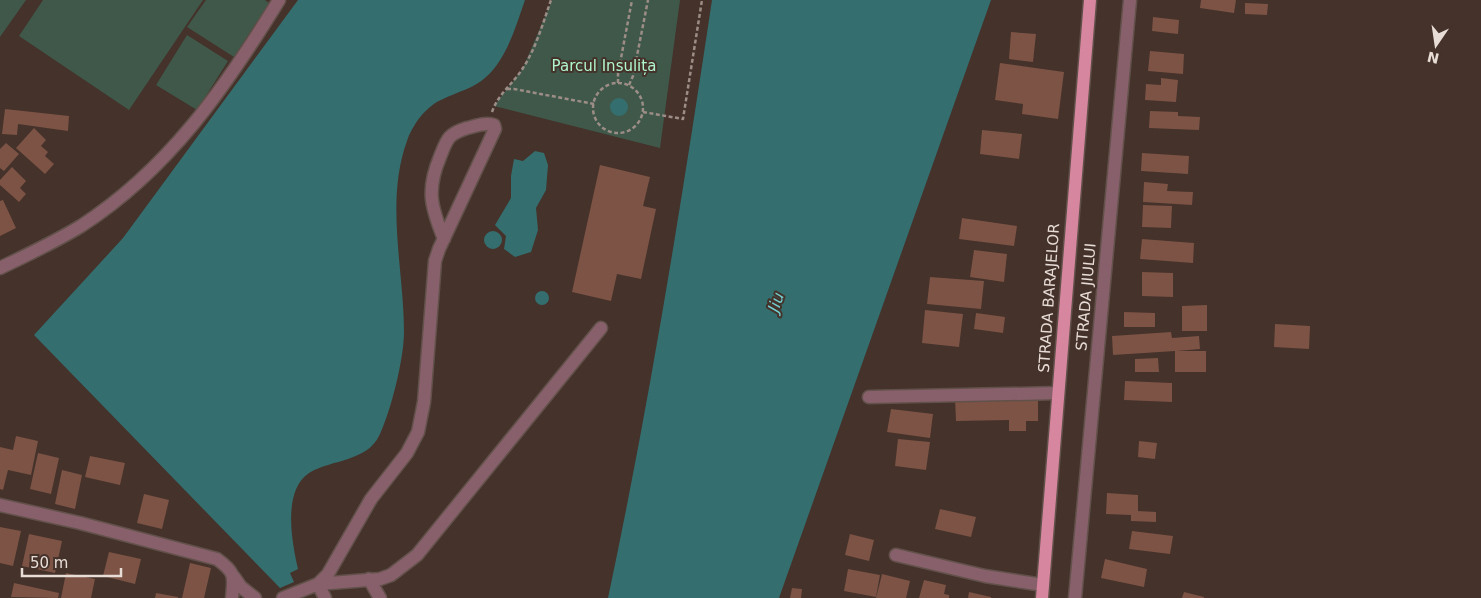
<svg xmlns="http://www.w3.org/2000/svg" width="1481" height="598" viewBox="0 0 1481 598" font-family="'DejaVu Sans',sans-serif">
<rect width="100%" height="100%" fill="#44322b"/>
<path fill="#3f584a" d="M0,0h26l-26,37z
M43,0h160l-74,110 -110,-74z
M206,0h59l4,3 -35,54 -47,-30z
M552,0h128l-20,148 -166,-42 29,-38z
M187,35l41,26 -31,49 -41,-25z"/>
<path fill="#356e6e" d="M298,0h227c-9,26 -18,58 -39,77 -11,11 -29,15 -43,22 -17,7 -30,25 -36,42 -22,60 -3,129 -3,191 0,27 -13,78 -24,102 -7,15 -18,20 -32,25 -12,4 -28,7 -39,14 -27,18 -17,70 -11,96l-8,4 4,9 -14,6 -246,-253 89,-97z
M712,0h279l-212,598h-171c42,-198 74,-398 104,-598z
M610 107a9 9 0 1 1 18 0a9 9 0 1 1-18 0Z
M535,151l9,2 4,12 -2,25 -10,18 2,22 -7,22 -16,5 -11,-8 2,-13 -11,-11 16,-27v-22l3,-17 9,2z
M484 240a9 9 0 1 1 18 0a9 9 0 1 1-18 0Z
M535 298a7 7 0 1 1 14 0a7 7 0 1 1-14 0Z"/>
<path fill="#7c5344" d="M1201,0h35l-2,13 -34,-5z
M1245,3l23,1 -1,11 -22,-1z
M1153,17l26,3 -1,14 -26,-3z
M1011,32l25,2 -3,28 -24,-3z
M1150,51l34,3 -1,20 -35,-3z
M1000,63l64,9 -6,47 -36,-5 1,-10 -28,-4z
M1161,78l17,2 -2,22 -31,-2 1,-16 15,1z
M5,109l64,7 -1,15 -50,-7 -1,11 -15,-1z
M1150,111l28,1v4l22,1 -1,13 -50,-2z
M34,128l12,12 -5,6 7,6 -3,4 9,8 -9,10 -29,-26z
M982,130l40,4 -3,25 -39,-5z
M6,143l13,11 -15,17 -4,-3v-19z
M1142,153l47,3 -1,18 -47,-3z
M600,165l50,12 -7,29 13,3 -15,70 -24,-5 -6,27 -39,-9z
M12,167l14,14 -6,7 6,6 -7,8 -19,-17v-5z
M1144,182l24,2 -1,7 26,1 -1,13 -49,-3z
M3,200l13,28 -16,8v-35z
M1143,205l29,1 -1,22 -29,-1z
M962,218l55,8 -3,20 -55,-7z
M1142,239l52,4 -1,20 -53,-4z
M974,250l33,4 -3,28 -34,-5z
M1142,272l31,1v24l-31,-1z
M930,277l54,4 -3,28 -54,-5z
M1207,305v26h-25v-25z
M925,310l38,4 -4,33 -37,-4z
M1124,312l31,1v14h-31z
M976,313l29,4 -2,16 -29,-4z
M1275,324l35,2 -1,23 -35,-2z
M1171,332l1,6 27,-2 1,13 -23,2h29v21h-31v-21l-62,4 -1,-19z
M1158,358l1,14h-24v-13z
M1125,381l47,2v19l-48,-2z
M955,398h83v23h-12v10h-17v-11l-53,1z
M891,409l42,5 -3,24 -43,-6z
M16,436l22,5 -7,34 -23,-5 -5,20 -3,-1v-42l13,3z
M898,439l32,3 -4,28 -31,-4z
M1139,441l18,2 -2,16 -17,-2z
M38,453l21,5 -8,36 -21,-5z
M90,456l35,7 -5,22 -35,-8z
M62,470l20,5 -7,34 -20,-5z
M1107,493l31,2v16l18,1v10l-25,-1v-6l-25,-1z
M144,494l25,6 -7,29 -25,-6z
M940,509l36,8 -5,20 -36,-8z
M0,527l21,4 -8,35 -13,-3z
M1132,531l41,5 -3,18 -41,-5z
M29,534l33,7 -7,32 -33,-7z
M850,534l24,6 -5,21 -24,-6z
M109,552l32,7 -6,25 -32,-8z
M1105,559l42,10 -3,18 -43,-9z
M190,563l21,5 -7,30h-22z
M848,569l32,6 -4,22 -32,-6z
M66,573l29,6 -4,19h-30z
M882,574l28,7 -4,17h-30z
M924,580l22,5 -2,9 5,1v3h-30z
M14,583l45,10 -1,5 -47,-1z
M792,588l10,1 -1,9h-11z
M969,592l22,5v1h-23z
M1184,592l20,5v1h-22z
M156,593l22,4v1h-23z"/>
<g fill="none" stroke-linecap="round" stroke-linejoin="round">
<g stroke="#62514a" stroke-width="15">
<path id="minor" d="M0,268c27,-13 55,-26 81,-42 88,-57 144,-138 198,-226
M869,397l189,-4
M0,505l80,18 137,36c19,14 17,17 15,39
M896,555l89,21 58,9
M234,577l7,10 14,11
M369,579l11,19
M283,598l35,-14 10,-10 43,-75 36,-46 11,-21 6,-30 11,-141 4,-12 56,-120 -1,-4c-9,-3 -18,1 -27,3 -19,6 -20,11 -27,29 -14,33 -9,50 4,82
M325,598l-7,-14 62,-5 11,-4 26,-20 184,-227
M1075,598l55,-598"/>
</g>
<g stroke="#62514a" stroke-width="15">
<path id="major" d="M1042,598l48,-598"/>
</g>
<path stroke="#9c8d87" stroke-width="2.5" stroke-dasharray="4 2.5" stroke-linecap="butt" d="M618,83v-9l14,-74
M593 108a25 25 0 1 1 50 0a25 25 0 1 1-50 0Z
M629,85l4,-9 15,-76
M507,89h7l80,15
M492,112c6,-18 21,-28 31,-44 13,-20 20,-45 28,-68
M643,112l40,7 19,-119"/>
<use href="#minor" stroke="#88606b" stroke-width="12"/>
<use href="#major" stroke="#d6869e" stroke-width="12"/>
</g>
<g text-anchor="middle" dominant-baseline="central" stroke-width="4" stroke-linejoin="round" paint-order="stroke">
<g font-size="15" fill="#aff6cd" stroke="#44322b">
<text x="604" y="66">Parcul Insulița</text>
</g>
<g font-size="15" fill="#e8dcd7" stroke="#44322b">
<text transform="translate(1086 297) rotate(-85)">STRADA JIULUI</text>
<text transform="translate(1049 298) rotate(-86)">STRADA BARAJELOR</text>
</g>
<g font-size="16" font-style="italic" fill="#72d0d0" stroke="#44322b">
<text transform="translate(776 302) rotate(-71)">Jiu</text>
</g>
</g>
<g transform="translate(1436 45) rotate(193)" stroke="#44322b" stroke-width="4" paint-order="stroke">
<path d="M0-4L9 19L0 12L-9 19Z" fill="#e8dcd7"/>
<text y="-8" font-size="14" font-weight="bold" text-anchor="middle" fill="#e8dcd7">N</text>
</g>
<path d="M22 568v8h99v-8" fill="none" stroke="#e8dcd7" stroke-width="2.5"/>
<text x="30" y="568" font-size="15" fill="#e8dcd7" stroke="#44322b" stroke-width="4" paint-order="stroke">50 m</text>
</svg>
